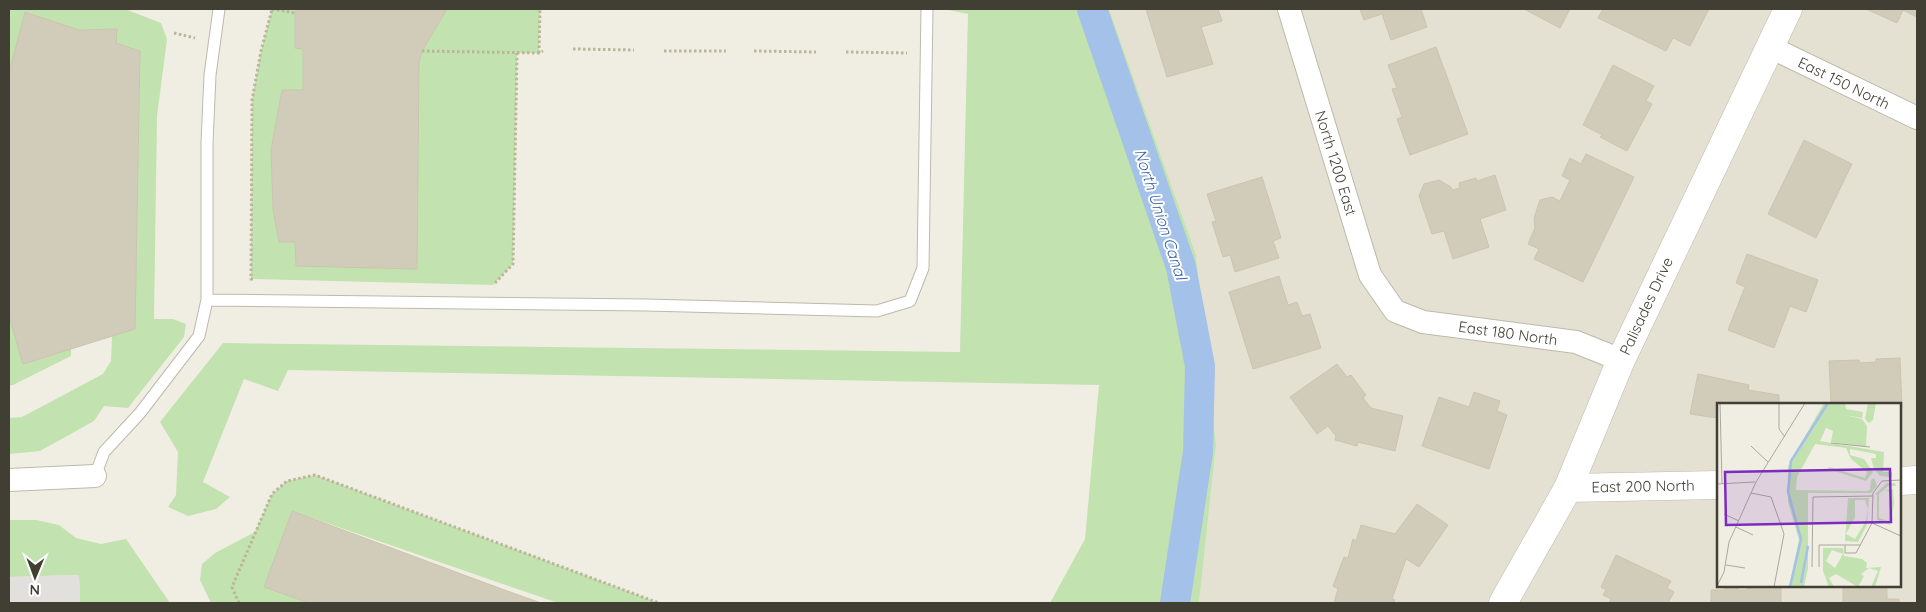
<svg xmlns="http://www.w3.org/2000/svg" width="1926" height="612" viewBox="0 0 1926 612" font-family="Quicksand,sans-serif">
<rect width="100%" height="100%" fill="#f0eee3"/>
<path fill="#e4e1d2" fill-rule="evenodd" d="M1109,9h808v594h-718l17,-158 -20,-190zM1718,404h182v182h-182z"/>
<path fill="#c2e2af" d="M9,9h116l36,14 6,16 -10,77 -3,203h19l13,5 -2,13 -56,71 -24,-2 -10,15 -54,30 -31,3v-36l13,-1 81,-43 8,-13 1,-25 23,-8 5,-277 -24,-8v-14l-37,1 -54,-18 -16,61z
M272,9h25l-2,4v35l8,1v41h-21l-11,60 2,59 6,33h16l1,24 123,-204 3,-11 25,-42h93l-1,44h-22l-4,211 -20,21 -242,-6 1,-179 9,-49z
M944,9h165l87,246 20,190 -17,158h-149l35,-64 14,-154 -811,-15 -10,21 -34,-12 -41,103 27,15 -14,12 -28,7 -20,-9 8,-12 2,-43 -18,-30 63,-79 737,9 8,-338z
M9,316l14,48 48,-15v7l-58,29 -4,1z
M315,475l344,128h-101l-266,-92 -28,76 45,16h-98l-11,-23 2,-16 13,-11 40,-21 17,-38 15,-13z
M9,520h27l23,5 17,13 25,6 25,-5 44,64h-90l-1,-28 -70,2z"/>
<path fill="#e1e0dc" d="M79,575l1,28h-71v-26z"/>
<g fill="none" stroke-linecap="round" stroke-linejoin="round">
<path stroke="#a3c1e9" stroke-width="30" d="M1092,9l89,258 19,99 -2,86 -23,151"/>
</g>
<path fill="#d1ccba" stroke="#cbc4ae" d="M297,9h150l-25,42 -3,11 -2,207 -121,-3 -1,-24h-16l-6,-33 -2,-59 11,-60h21v-41l-8,-1v-35z
M1146,9h72l4,12 -21,6 12,37 -46,13z
M1360,9h61l6,18 -36,13 -9,-26 -18,6z
M1524,9h46l-10,19z
M1603,9h106l-19,37 -17,-8 -7,13 -68,-33z
M1866,9h51v8l-14,-7 -6,13z
M25,12l54,18 38,-1 -1,14 24,8 -5,278 -112,35 -14,-48v-243z
M1436,47l32,87 -58,21 -13,-36 5,-2 -10,-28 5,-1 -9,-23z
M1613,65l41,21 -8,15 6,3 -25,47 -27,-14 2,-2 -19,-10z
M1804,140l48,24 -36,74 -48,-24z
M1586,154l48,23 -51,105 -49,-23 5,-10 -11,-5 7,-16 -1,-10 6,-18 12,-3 8,4 10,-21 -8,-4 8,-18 11,6z
M1495,175l11,35 -26,9 9,28 -36,12 -9,-28 -12,3 -13,-38 5,-12 15,-4 12,7 1,3 8,-2 -1,-5 17,-5 1,3z
M1262,177l19,61 -8,3 6,17 -44,14 -5,-17 -7,2 -11,-35 4,-1 -9,-27z
M1747,254l71,26 -12,32 -16,-6 -16,42 -46,-18 17,-43 -9,-4z
M1279,276l9,29 9,-3 5,14 8,-2 11,34 -68,21 -24,-77z
M1900,358l2,50h-2v-4h-69l-2,-43 30,-1 1,3 16,-1v-3z
M1337,364l10,13 4,-2 15,20 -3,3 8,10 32,8 -8,35 -37,-9 -1,4 -22,-6 1,-4 -8,-10 -11,8 -27,-37z
M1698,374l51,11 -1,5 31,5v9h-61v14l-28,-4z
M1474,392l26,9 -3,10 10,4 -18,54 -67,-23 17,-49 30,10z
M1417,504l31,21 -29,42 -13,-8 -14,40 3,1 -2,3h-59l4,-14 -5,-3 11,-29 4,1 5,-19 3,2 5,-16 34,9z
M292,511l207,77 42,15h-232l-45,-16z
M1616,555l55,26 -4,7 7,4 -6,11h-59l2,-4 -8,-4 3,-5 -5,-3z
M1747,586h34v17h-70v-13h14v-3h13v3h9z
M1843,586h44v13h12v4h-56z"/>
<g fill="none" stroke-linecap="round" stroke-linejoin="round">
<g stroke="#bdbaaa" stroke-width="13">
<path id="service" d="M207,300l439,5 231,6 33,-10 13,-33 4,-259
M95,476l9,-24 36,-39 59,-77 8,-36v-157l3,-68 9,-66"/>
</g>
<g stroke="#bdbaaa" stroke-width="24">
<path id="minor" d="M1289,9l81,266 25,36 28,11 153,20 45,18
M1770,47l147,71
M9,480l86,-4"/>
</g>
<g stroke="#bdbaaa" stroke-width="29">
<path id="tertiary" d="M1900,481l17,-1
M1568,488l150,-3
M1503,603l65,-115 53,-128 167,-351"/>
</g>
<path stroke="#bbb599" stroke-width="3" stroke-dasharray="2.5 2.5" stroke-linecap="butt" d="M272,9l23,4
M174,33l21,5
M573,49l61,1
M422,51l117,2 4,-2
M664,51h62
M754,51l62,1
M846,52l61,1
M539,53l1,-44
M253,279h-2l1,-179 9,-49 11,-42
M495,283l18,-19 4,-211
M239,603l-7,-16 40,-93 15,-13 28,-6 344,128"/>
<use href="#service" stroke="#fff" stroke-width="11"/>
<use href="#minor" stroke="#fff" stroke-width="22"/>
<use href="#tertiary" stroke="#fff" stroke-width="28"/>
</g>
<g text-anchor="middle" dominant-baseline="central" stroke-width="4" stroke-linejoin="round" paint-order="stroke">
<g font-size="15" fill="#413e34" stroke="#fff">
<text transform="translate(1844 83) rotate(26)">East 150 North</text>
<text transform="translate(1336 163) rotate(73)">North 1200 East</text>
<text transform="translate(1646 306) rotate(-65)">Palisades Drive</text>
<text transform="translate(1508 333) rotate(8)">East 180 North</text>
<text transform="translate(1643 486) rotate(-1)">East 200 North</text>
</g>
<g font-size="16" font-style="italic" fill="#3763a3" stroke="#fff">
<text transform="translate(1161 214) rotate(72)">North Union Canal</text>
</g>
</g>
<g transform="translate(1717 403)">
<rect width="184" height="184" fill="#f0eee3"/>
<path d="M107,0h21l1,6 17,3 -1,6 -18,-3 18,4 5,7 -1,21 -35,-5 2,-11 -7,-3 -6,13 64,11 -1,20h9v5l-12,-1 -6,-7 -3,-11h5v-4l-26,-5v6l14,4 9,13 -7,9 -38,-12 1,-2 36,11 2,-6 -16,-13 -5,-11 -31,-4 -18,33 -1,13 70,1 4,-1 1,-10 3,-2 3,8 -6,7h-63v75l-4,19h-15l10,-47 -11,-38v-36zM151,0h8l-3,17 -4,3 -4,-4zM170,80h8l1,3h-8l-9,8v24l10,3 3,-17 -3,-13h-5l9,-2 1,15 -4,21 -13,-5v-25l-2,-1zM131,95h21l-2,27 -9,17 -13,-1zM138,97h10l3,9 -2,12 -11,18 -9,-5 9,-17zM106,145h20l1,8 18,3 5,4 -1,5 15,-1 -6,20h-4l7,-16 -9,-3 -8,6 3,2 -6,11 -22,-13 -7,4 5,9h-5l-6,-16zM115,147l11,4 -8,14 -9,-7z" fill="#c2e2af" fill-rule="evenodd"/>
<path fill="none" stroke="#a3c1e9" stroke-width="2.5" d="M84,180l7,-37M73,184l11,-48 -13,-47 3,-31 37,-58"/>
<path fill="none" stroke="#aaa89d" stroke-width="1" d="M3,0l2,81M62,0v26l6,8M114,40l39,4M34,43l17,16M0,81l38,-2M34,90l20,4 13,37 -10,53M7,111l15,7M155,120l29,13M19,124l17,8M128,142v8h11l16,-30 1,-30 9,-12 19,-1M9,162l19,3M95,164l1,-70 60,-1M102,164v-22h42M0,183l7,-14 5,-30 27,-60 49,-79"/>
<path fill="#7b2cbf" fill-opacity="0.15" stroke="#7b2cbf" stroke-width="2.5" d="M173,66l1,53 -165,3 -1,-53z"/>
<rect width="184" height="184" fill="none" stroke="#413e34" stroke-width="2.5"/>
</g>
<rect width="1926" height="612" fill="none" stroke="#413e34" stroke-width="20"/>
<g transform="translate(35 577) rotate(181)" stroke="#ffffff" stroke-width="4" paint-order="stroke">
<path d="M0-4L9 19L0 12L-9 19Z" fill="#413e34"/>
<text y="-8" font-size="14" font-weight="bold" text-anchor="middle" fill="#413e34">N</text>
</g>
</svg>
